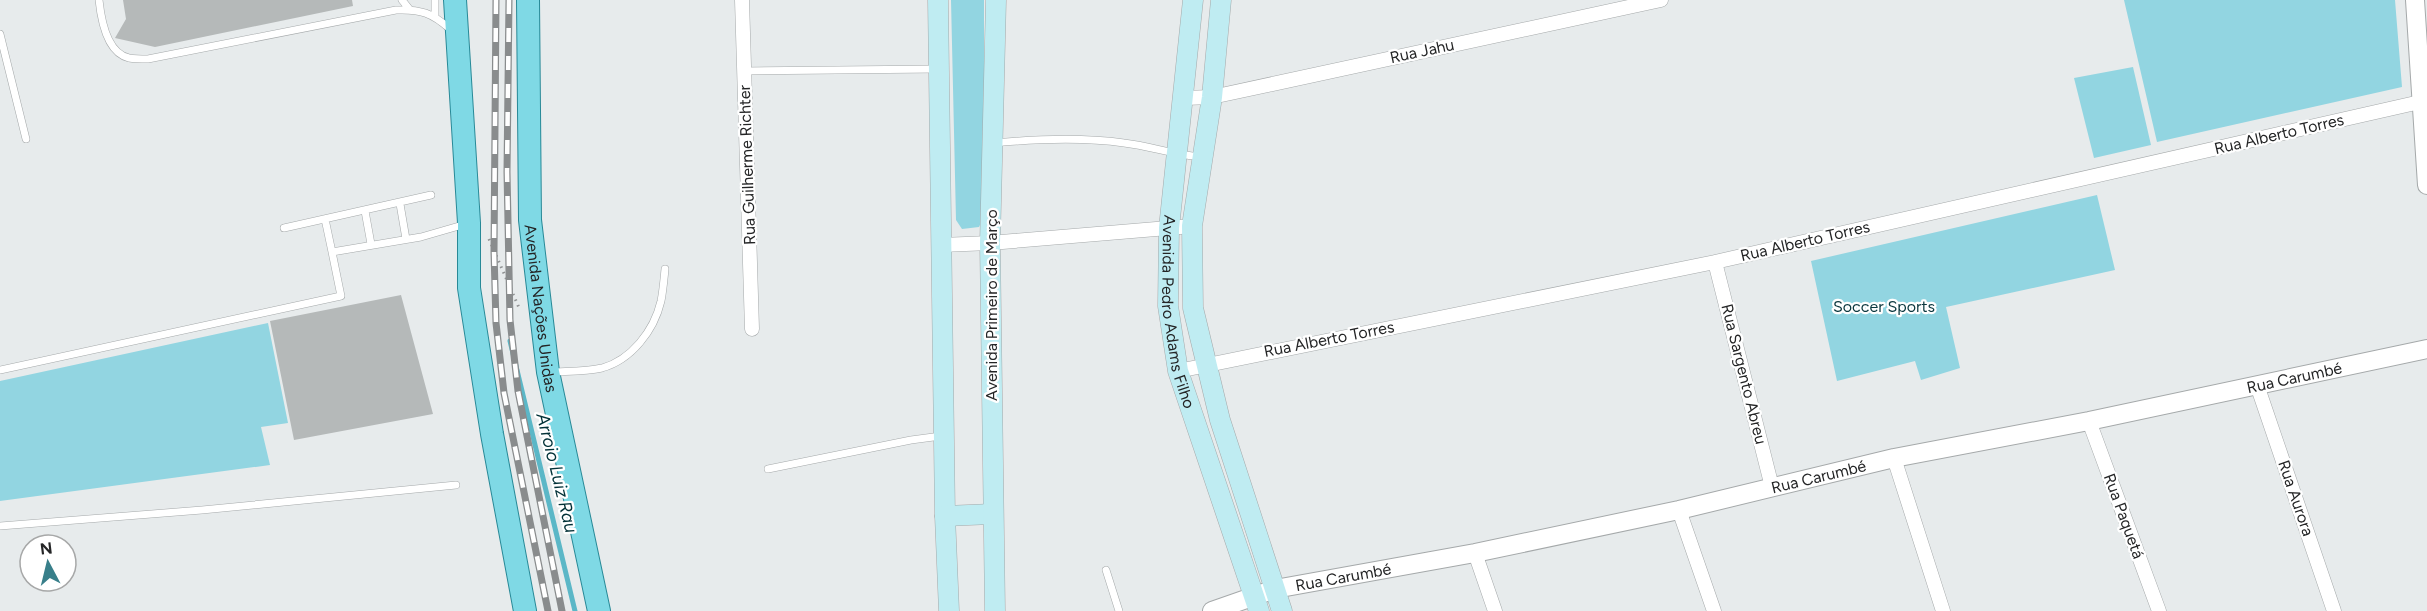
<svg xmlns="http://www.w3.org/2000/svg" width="2427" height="611" viewBox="0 0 2427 611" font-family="Figtree,sans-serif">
<rect width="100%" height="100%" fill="#e7ebec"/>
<path fill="#92d5e1" d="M951,0h33v216l-5,11 -17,2 -6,-9z
M2124,0h271l7,87 -245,55z
M2133,67l18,78 -57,13 -20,-80z
M2097,195l18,75 -169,37 14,61 -39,12 -6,-19 -78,20 -26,-120z
M268,323l20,100 -27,4 9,38 -270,36v-120z"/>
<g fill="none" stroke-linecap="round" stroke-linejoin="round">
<path stroke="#5bb7c7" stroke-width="5" d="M510,341l65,270"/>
</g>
<path fill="#b5b9b9" d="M123,0h229l1,6 -198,41 -40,-9 11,-19z
M401,295l32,119 -139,26 -24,-119z"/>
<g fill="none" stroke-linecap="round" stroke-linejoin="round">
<g stroke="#a5a9aa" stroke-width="8">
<path id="service" d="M99,0c2,19 8,53 30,58 6,1 13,1 19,1l248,-49c25,-1 36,3 54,19
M402,0l8,10
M435,15v-15
M0,34l26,105
M745,71l192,-2
M994,143c43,-4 87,-6 130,0 26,3 51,12 78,14
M400,204l6,35
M365,211l6,33
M325,219l7,33
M284,228l147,-33
M0,370l341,-74 -9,-44 89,-15 45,-13
M551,372c16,-1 34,0 51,-4 29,-8 52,-37 59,-67 2,-10 3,-22 4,-32
M768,469l143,-29 30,-4
M0,526l202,-16 254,-25
M1106,570l13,41"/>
</g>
<g stroke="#a5a9aa" stroke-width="15">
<path id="minor" d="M742,0l10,329
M1184,98l28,-1 449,-97
M941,245l49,-2 202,-17
M1715,262l57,225
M1178,371l537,-109 705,-160 7,-6
M2257,385l77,226
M2089,421l70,190
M1894,458l49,153
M1679,510l35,101
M1475,553l20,58"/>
</g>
<g stroke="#a5a9aa" stroke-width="20">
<g id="tertiary">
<path d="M2415,0l12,185"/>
<path id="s1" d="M1212,611l63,-22 200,-36 204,-43 215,-52 195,-37 338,-72"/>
</g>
</g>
<g stroke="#a5a9aa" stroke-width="21">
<g id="secondary">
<path d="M938,0l7,516 4,95"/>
<path id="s2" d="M1193,0l-24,228 -1,78 10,65 81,240"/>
<path d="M1221,0l-9,97 -20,129 1,82 27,112 62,191"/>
<path d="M945,516l47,-2"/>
<path d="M995,611l-5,-368 6,-243"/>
</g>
</g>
<g stroke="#288997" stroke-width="24">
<g id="primary">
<path d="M455,0l14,223v65l23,146 33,177"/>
<path id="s3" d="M528,0l2,220 18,152 51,239"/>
</g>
</g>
<path stroke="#919394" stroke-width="3" stroke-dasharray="1.5 4.5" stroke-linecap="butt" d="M489,239l31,71"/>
<use href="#service" stroke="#fff" stroke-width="7"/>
<use href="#minor" stroke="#fff" stroke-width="14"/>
<use href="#tertiary" stroke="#fff" stroke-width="18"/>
<use href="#secondary" stroke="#bfecf2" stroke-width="20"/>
<use href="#primary" stroke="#7fd9e5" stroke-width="22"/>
<g stroke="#898c8d" stroke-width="7">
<path id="rail" d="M496,0l-2,252 2,71 8,70 44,218
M509,0l-2,172 3,148 8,71 44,220"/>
</g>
<use href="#rail" stroke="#fff" stroke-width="4.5" stroke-dasharray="14" stroke-linecap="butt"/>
</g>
<g text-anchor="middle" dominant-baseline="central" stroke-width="4.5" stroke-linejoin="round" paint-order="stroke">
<g font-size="16" fill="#242526" stroke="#fff">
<text transform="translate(1422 51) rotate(-12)">Rua Jahu</text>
<text transform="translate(2279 134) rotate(-13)">Rua Alberto Torres</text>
<text transform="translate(747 165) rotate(-92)">Rua Guilherme Richter</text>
<text transform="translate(1805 241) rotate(-13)">Rua Alberto Torres</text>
<text transform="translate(991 305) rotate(-90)">Avenida Primeiro de Março</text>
<text stroke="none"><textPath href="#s3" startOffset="309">Avenida Nações Unidas</textPath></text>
<text stroke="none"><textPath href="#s2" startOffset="314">Avenida Pedro Adams Filho</textPath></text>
<text transform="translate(1329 339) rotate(-11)">Rua Alberto Torres</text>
<text transform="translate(1744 374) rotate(76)">Rua Sargento Abreu</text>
<text stroke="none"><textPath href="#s1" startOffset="1108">Rua Carumbé</textPath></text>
<text stroke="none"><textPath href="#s1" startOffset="622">Rua Carumbé</textPath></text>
<text transform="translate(2296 498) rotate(71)">Rua Aurora</text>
<text transform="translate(2124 516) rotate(70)">Rua Paquetá</text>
<text stroke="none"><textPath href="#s1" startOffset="136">Rua Carumbé</textPath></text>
</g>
<g font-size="16" fill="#0a373e" stroke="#fff">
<text x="1884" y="306">Soccer Sports</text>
</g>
<g font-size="18" font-style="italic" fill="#023137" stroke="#fff">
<text transform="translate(557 473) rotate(76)">Arroio Luiz Rau</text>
</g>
</g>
<g transform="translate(48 563) rotate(353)"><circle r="28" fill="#ffffff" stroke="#a7a8a8" stroke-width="1.5"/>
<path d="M0-4.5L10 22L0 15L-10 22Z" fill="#387f8a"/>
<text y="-9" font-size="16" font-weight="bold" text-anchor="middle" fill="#242526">N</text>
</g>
</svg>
